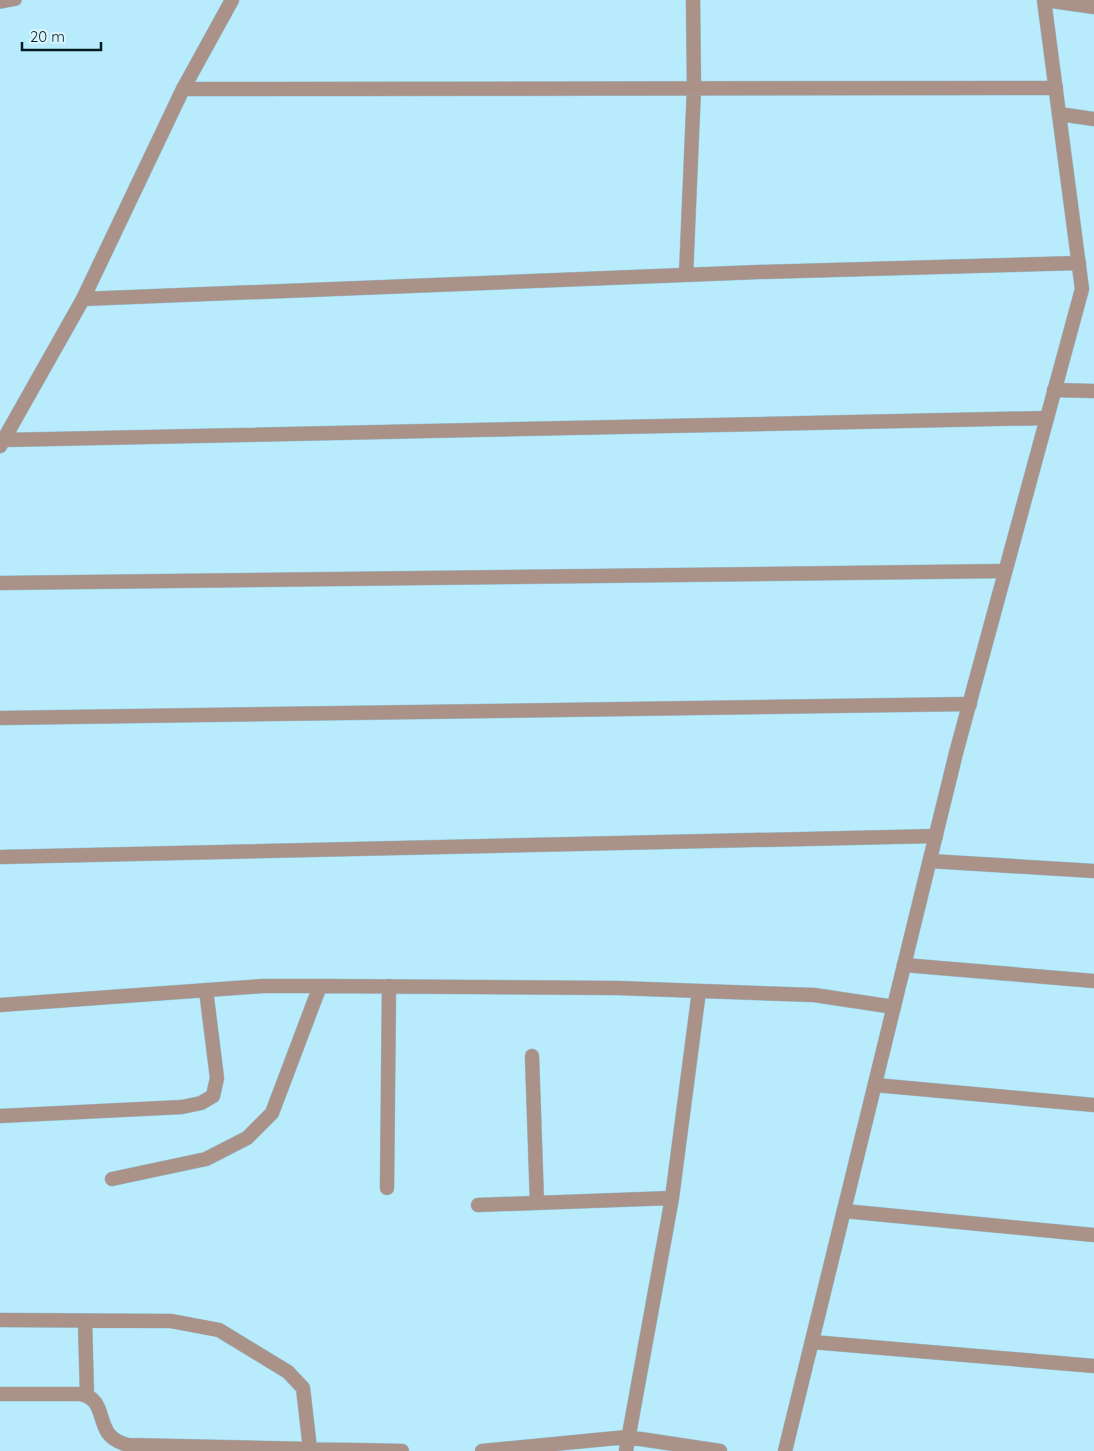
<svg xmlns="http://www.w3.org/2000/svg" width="1094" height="1451" viewBox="0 0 1094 1451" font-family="Quicksand,sans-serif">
<rect width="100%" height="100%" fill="#b8ecfd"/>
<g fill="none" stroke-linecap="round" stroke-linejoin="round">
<g stroke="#97c6d6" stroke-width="12">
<path id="service" d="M0,3l16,-3"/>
</g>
<g stroke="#97c6d6" stroke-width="15">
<path id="minor" d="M1045,0l49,7
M183,89l873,-1
M1059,114l35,5
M686,275l8,-187 -1,-88
M83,299l676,-27 320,-9
M1054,390l40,1
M3,440l1044,-22
M0,583l1005,-12
M0,718l970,-14
M0,857l936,-21
M930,861l164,10
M904,965l190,16
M0,1005l263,-19h57l297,2 197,7 80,12
M532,1056l5,147
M875,1085l219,20
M0,1116l182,-9 19,-4 12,-7 4,-18 -11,-88
M112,1179l94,-20 41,-21 25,-25 48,-127
M387,1188l2,-202
M478,1205l194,-7
M844,1211l250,24
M0,1320l171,1 48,9 69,42 15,16 7,61
M85,1321l2,74
M812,1342l282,24
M0,1394h80c23,4 18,24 28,39 5,7 12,10 20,12l274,6
M482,1451l145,-14 93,14
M626,1451l46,-253 27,-207"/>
</g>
<g stroke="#97c6d6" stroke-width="15">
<path id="tertiary" d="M0,446l83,-147 100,-210 49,-89
M785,1451l171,-698 126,-464 -38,-289"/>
</g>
<use href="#service" stroke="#ab9289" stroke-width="11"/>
<use href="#minor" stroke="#ab9289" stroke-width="14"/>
<use href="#tertiary" stroke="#ab9289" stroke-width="14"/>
</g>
<path d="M22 42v8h79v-8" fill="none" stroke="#011b22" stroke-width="2.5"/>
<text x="30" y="42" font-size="15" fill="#011b22" stroke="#dbf4fd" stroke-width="4" paint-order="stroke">20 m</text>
</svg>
